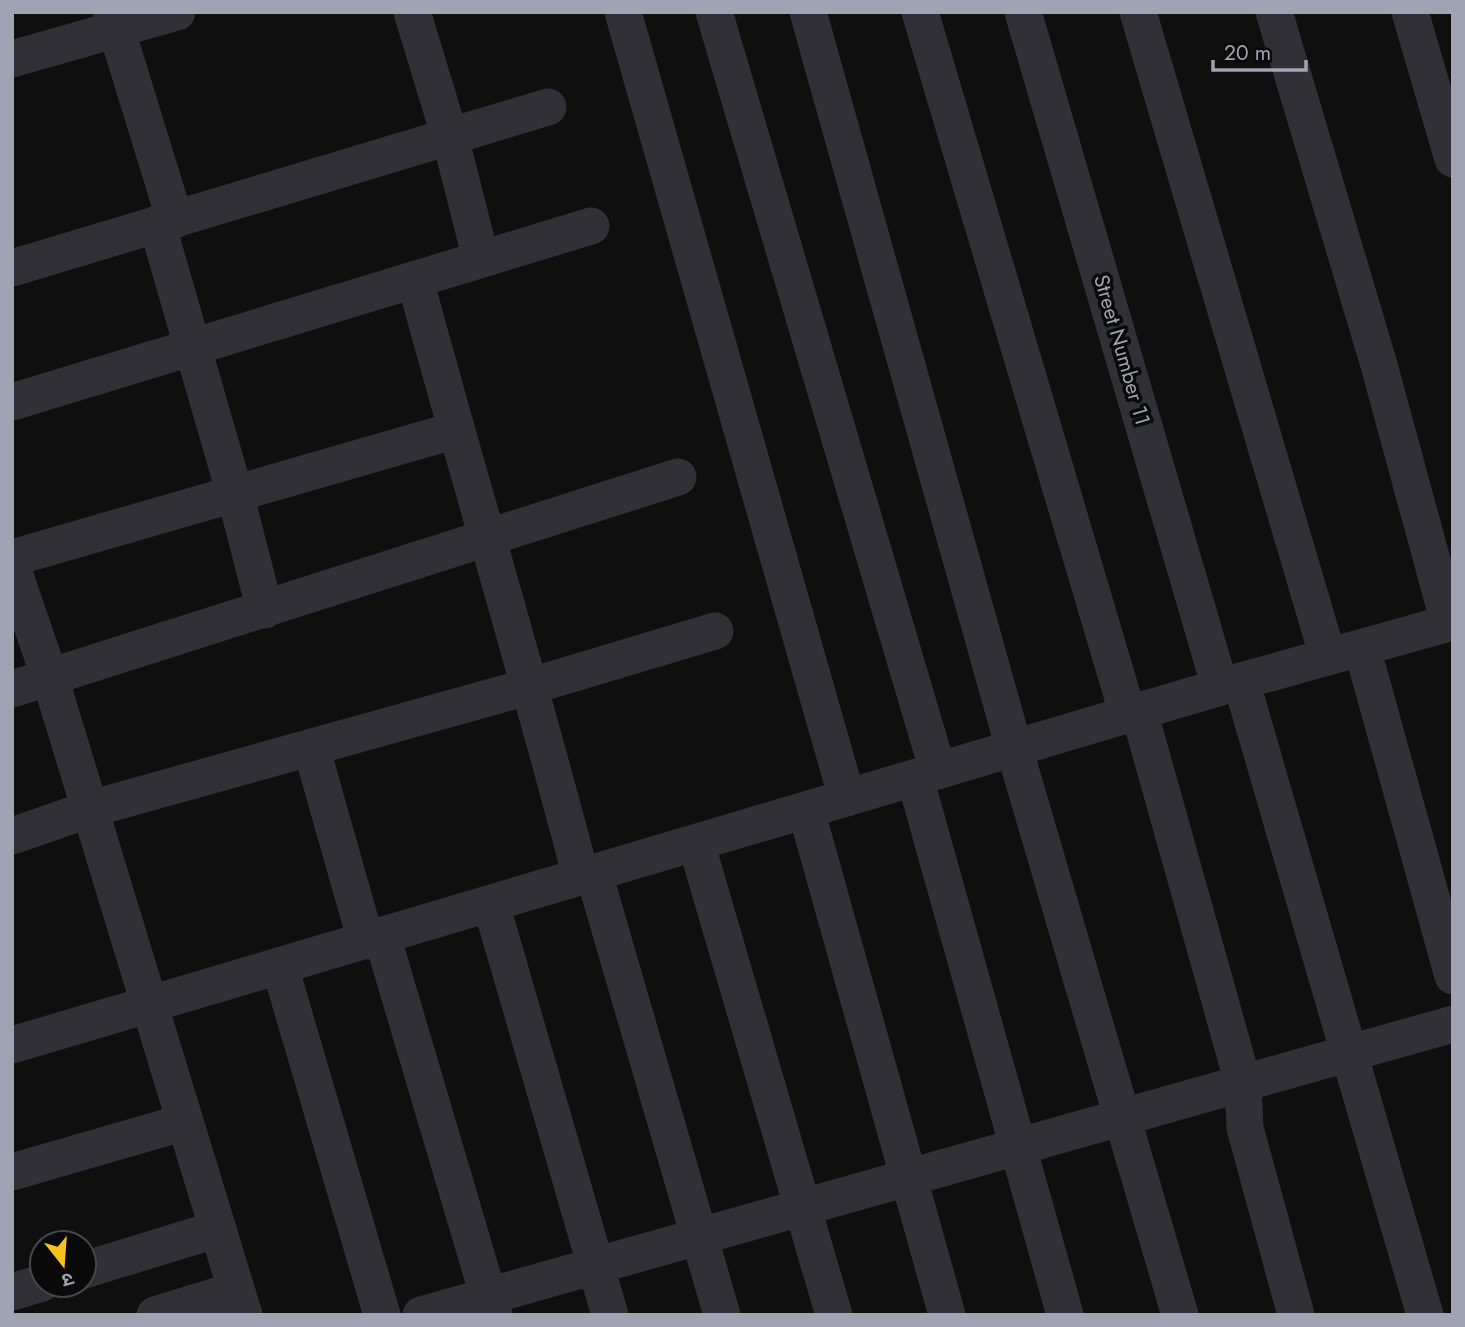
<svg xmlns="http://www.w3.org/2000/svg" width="1465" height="1327" viewBox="0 0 1465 1327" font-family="Jost,'Noto Sans Devanagari',sans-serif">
<rect width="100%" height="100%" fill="#0f0f10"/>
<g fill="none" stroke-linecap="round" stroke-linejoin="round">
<path stroke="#303036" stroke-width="37" d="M111,12l64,208
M412,12l38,125 31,122
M623,12l224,786
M714,12l224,759
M808,12l206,736 166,567
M920,12l208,703
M1023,12l197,675
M1138,12l190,645
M1274,12l105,353 70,258
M1410,12l43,147
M12,59l165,-47
M157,224l78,270 30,116
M12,268l536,-161
M415,280c54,199 114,397 166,597
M12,402l579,-176
M12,558l444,-128
M12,567l38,111 194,637
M1362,648l91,328
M1241,681l184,634
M12,689l666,-212
M1139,711l104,372 2,45 51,187
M311,747l55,194
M915,778l150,537
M806,810l141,505
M12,836l78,-27 441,-123 184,-55
M696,843l138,472
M594,874l128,441
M491,904l119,411
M382,936l112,379
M280,967l102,348
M12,1045l1229,-364 212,-59
M12,1172l173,-50
M84,1270l134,-41
M12,1292l30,-9
M155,1315l81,-25
M421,1315l1032,-291"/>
</g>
<g text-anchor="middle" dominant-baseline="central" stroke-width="7" stroke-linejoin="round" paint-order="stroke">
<g font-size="21" fill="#9fa3b2" stroke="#0a0a0b">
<text transform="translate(1122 350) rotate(74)">Street Number 11</text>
</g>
</g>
<rect width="1465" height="1327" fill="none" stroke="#9fa3b2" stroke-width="28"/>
<g transform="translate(63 1264) rotate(163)"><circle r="33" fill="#0a0a0b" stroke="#46474e" stroke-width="2"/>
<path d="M0-5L12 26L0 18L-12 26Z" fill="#f9c31e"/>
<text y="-10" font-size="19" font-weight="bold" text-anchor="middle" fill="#9fa3b2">उ</text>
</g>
<path d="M1213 60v10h93v-10" fill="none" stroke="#9fa3b2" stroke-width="3.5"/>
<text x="1224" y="60" font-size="21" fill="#9fa3b2" stroke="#0a0a0b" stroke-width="5" paint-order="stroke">20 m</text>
</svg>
